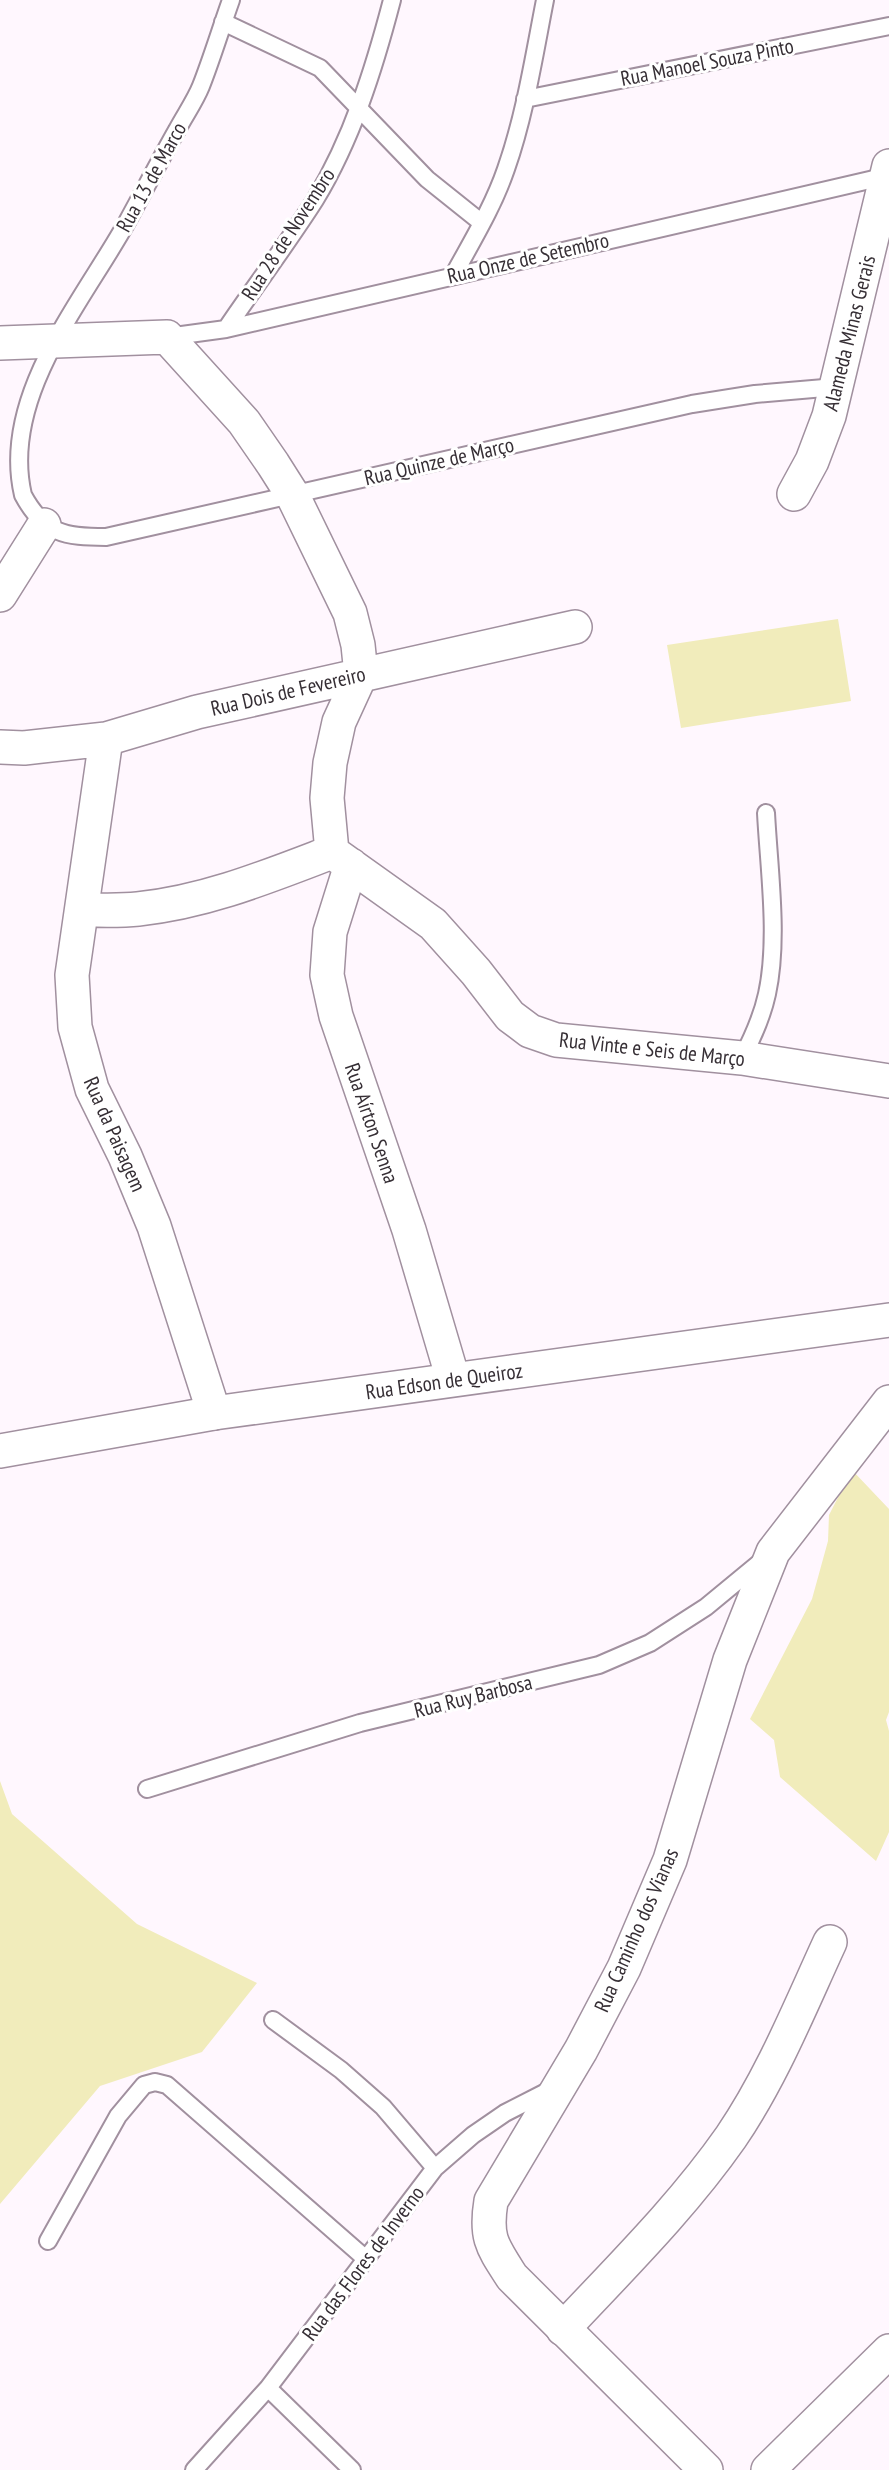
<svg xmlns="http://www.w3.org/2000/svg" width="889" height="2470" viewBox="0 0 889 2470" font-family="'PT Sans Narrow',sans-serif">
<rect width="100%" height="100%" fill="#fff7fe"/>
<path fill="#f1ecbb" d="M838,619l13,82 -170,27 -14,-83z
M852,1470l37,39v203l-3,8 3,11v101l-13,29 -96,-84 -6,-37 -24,-21 62,-120 16,-58 1,-26z
M0,1781l12,33 125,110 120,59 -55,69 -102,34 -100,118z"/>
<g fill="none" stroke-linecap="round" stroke-linejoin="round">
<g stroke="#a1909f" stroke-width="20">
<path id="service" d="M231,0c-10,28 -19,58 -30,86 -6,15 -16,29 -24,44 -17,30 -33,61 -50,92 -44,79 -127,175 -104,273 21,39 42,42 83,42l586,-133 63,-10 81,-7
M223,22l97,46 107,111 55,44
M525,99l364,-73
M453,276c19,-35 40,-69 53,-107 19,-54 28,-113 39,-169
M226,329c29,-43 61,-85 89,-129 37,-61 59,-131 77,-200
M167,337l59,-8 661,-153
M742,1058c11,-21 20,-41 25,-64 12,-55 2,-124 -1,-181
M147,1789l213,-66 239,-58 51,-22 56,-36 57,-47
M273,2020l68,50 42,37 52,61
M48,2241l70,-125 26,-31 11,-3 12,3 199,174
M268,2388l84,82
M194,2470l74,-82 167,-220 38,-33 32,-22 47,-24"/>
</g>
<g stroke="#a1909f" stroke-width="36">
<path id="minor" d="M0,343l167,-6 77,85 29,42 19,30 58,119 8,32 3,29 -22,48 -9,41 -3,35 5,54 101,72 43,48 34,44 20,15 26,9 186,18 147,23
M794,494l18,-33 17,-45 60,-250
M0,595l44,-70
M106,739l-34,236 3,52 17,62 33,67 29,70 60,187
M0,747l24,1 82,-9 91,-27 378,-85
M351,865l-21,67 -3,43 9,41 73,214 44,149
M83,910c18,0 37,1 55,-1 68,-7 131,-33 194,-57
M563,2329c58,-62 119,-122 168,-192 41,-60 69,-130 99,-195
M768,2470l121,-119"/>
</g>
<g stroke="#a1909f" stroke-width="36">
<path id="tertiary" d="M0,1451l214,-38 675,-93
M706,2470l-194,-193c-20,-31 -27,-39 -21,-76l90,-151 43,-82 46,-108 60,-200 43,-108 116,-150"/>
</g>
<use href="#service" stroke="#fff" stroke-width="16"/>
<use href="#minor" stroke="#fff" stroke-width="33"/>
<use href="#tertiary" stroke="#fff" stroke-width="33"/>
</g>
<g text-anchor="middle" dominant-baseline="central" stroke-width="6" stroke-linejoin="round" paint-order="stroke">
<g font-size="21" fill="#362f35" stroke="#fff">
<text transform="translate(707 62) rotate(-11)">Rua Manoel Souza Pinto</text>
<text transform="translate(151 177) rotate(-61)">Rua 13 de Marco</text>
<text transform="translate(288 234) rotate(-57)">Rua 28 de Novembro</text>
<text transform="translate(528 258) rotate(-13)">Rua Onze de Setembro</text>
<text transform="translate(849 333) rotate(-76)">Alameda Minas Gerais</text>
<text transform="translate(439 461) rotate(-13)">Rua Quinze de Março</text>
<text transform="translate(288 691) rotate(-13)">Rua Dois de Fevereiro</text>
<text transform="translate(652 1049) rotate(6)">Rua Vinte e Seis de Março</text>
<text transform="translate(372 1123) rotate(71)">Rua Aírton Senna</text>
<text transform="translate(115 1134) rotate(66)">Rua da Paisagem</text>
<text transform="translate(444 1381) rotate(-8)">Rua Edson de Queiroz</text>
<text transform="translate(473 1696) rotate(-14)">Rua Ruy Barbosa</text>
<text transform="translate(636 1930) rotate(-66)">Rua Caminho dos Vianas</text>
<text transform="translate(363 2263) rotate(-53)">Rua das Flores de Inverno</text>
</g>
</g>
</svg>
